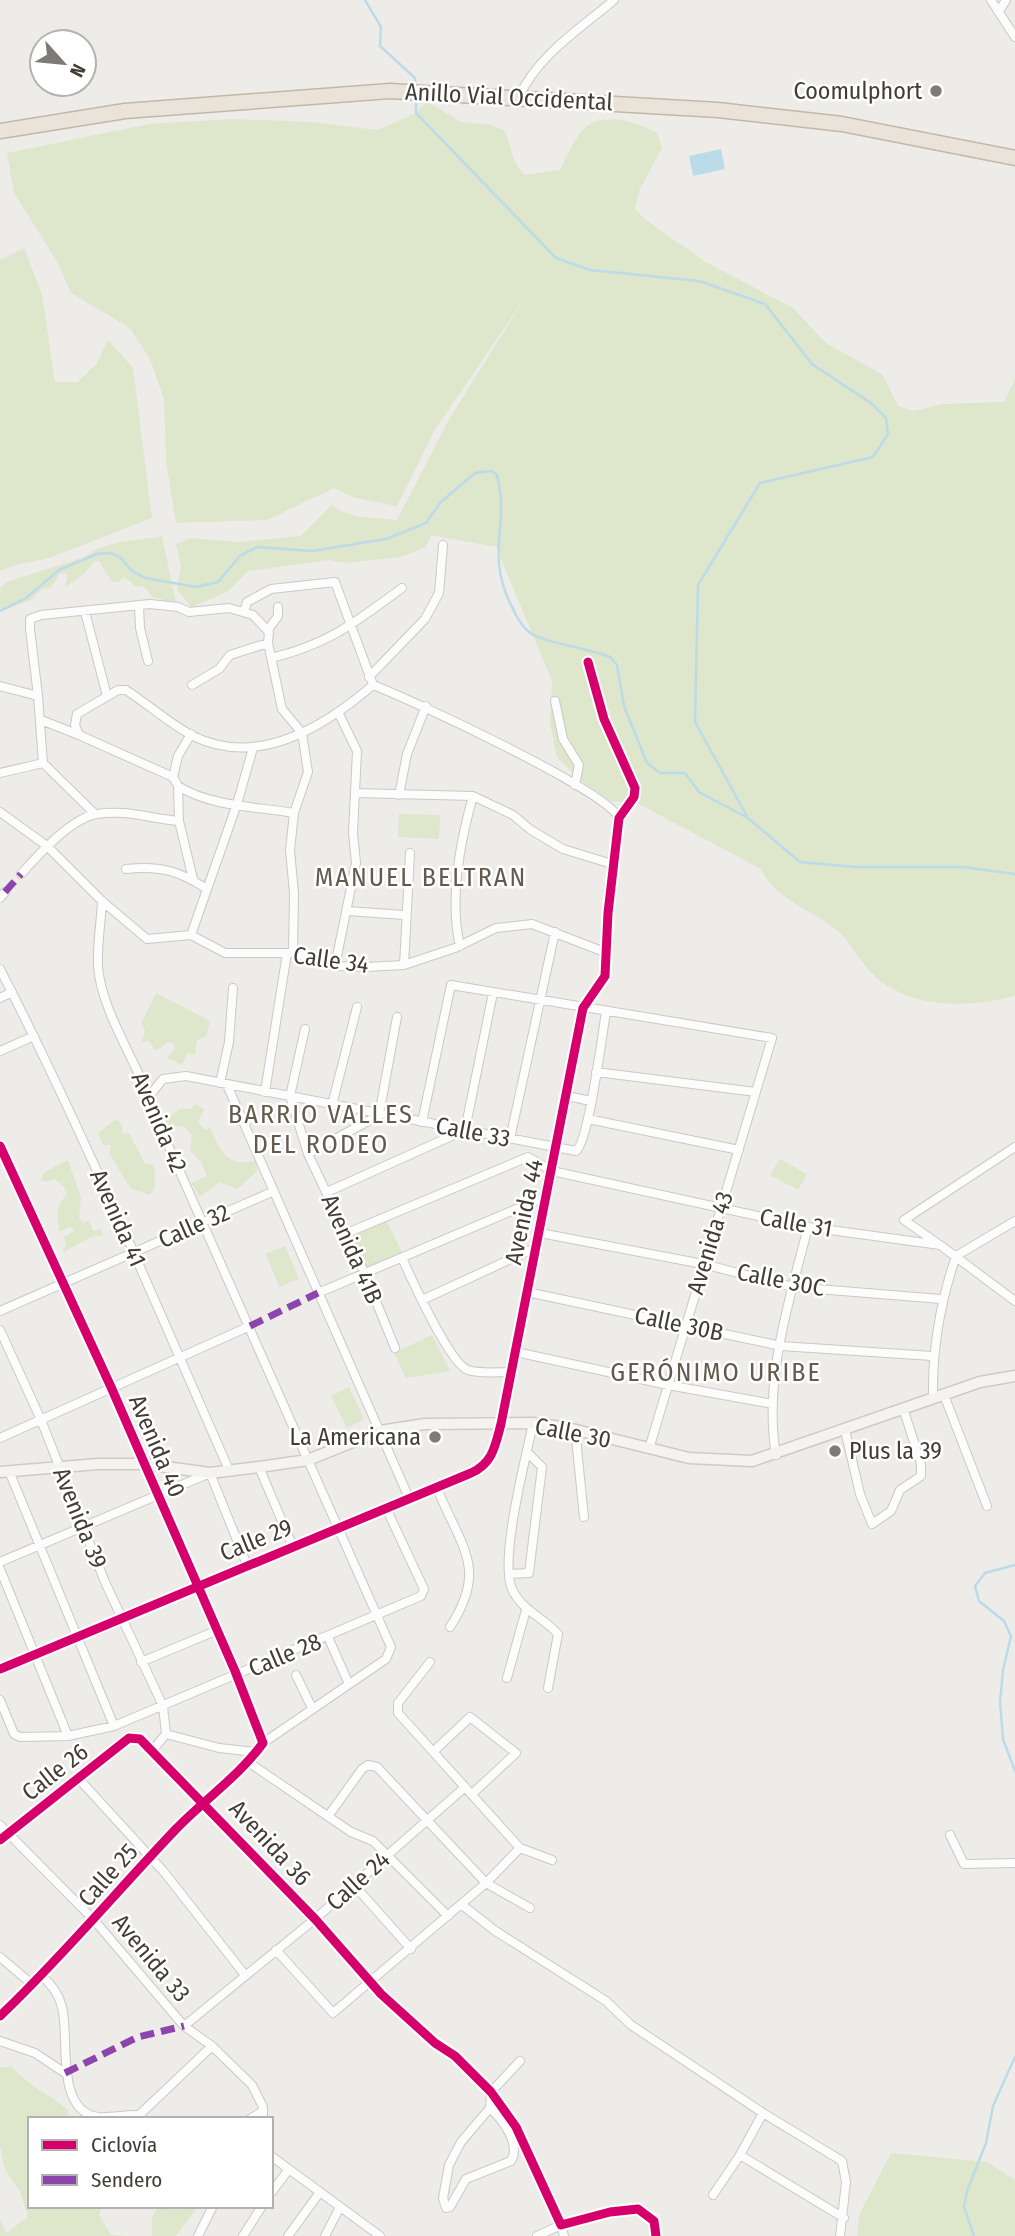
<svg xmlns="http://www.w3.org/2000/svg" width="1015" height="2236" viewBox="0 0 1015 2236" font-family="'Fira Sans Condensed',sans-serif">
<rect width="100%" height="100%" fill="#eeece9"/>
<path fill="#dee6cb" d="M427,101l34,21 30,3 14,6 10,31 9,13 36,-5c7,-13 13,-30 23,-40 18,-20 55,-8 74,3l5,15 -23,43 -4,18 11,11 58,41 89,47 33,35 57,32 15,31 15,5 31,-7 60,-2 11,-23v617c-45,11 -100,14 -138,-18 -17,-14 -25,-36 -42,-49 -23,-19 -62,-31 -74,-60l-124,-66 -27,-2 -30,-21 -23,-23 -7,-34 2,-42 -56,-134 -65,-12 -5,12 -26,10 -27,3 -28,3 -16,-3 -81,11 -21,21 -36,15 -14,-18 4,-22 -5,-23 15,-6 47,4 63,-6 31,-31c20,15 41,12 65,15l51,-99 79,-126 -93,136 -37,75 -45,-9 -18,-9 -67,32 -91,3 -10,-62 -2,-62 -14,-40 -20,-31 -59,-35 -15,-33 -42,-67 -7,-40 143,-29 82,-5 79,3 67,8 38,-17z
M24,248l18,46 13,88h23l19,-19 11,-23 25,28 19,150 -103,40 -34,7 -15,6v-311z
M162,536l14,67 -23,-6 -10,-11 -6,1 -13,-10 -6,5h-6l-13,-21 -5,1 -10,12 -19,13 3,-13 -8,-1 -9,15 -9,1 -11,11 -26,10 -5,-2v-20l7,-6 78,-25c24,-18 49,-15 77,-21z
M399,814l41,1 -1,24 -41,-2z
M156,993l54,28 -3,15 -10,4 -2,15 -7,-3 -6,13 -15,-7 8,-10 -1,-4 -6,-2 -12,9 -7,-10 -7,1 3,-12 -4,-7z
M195,1104l9,5 -6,13 7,8 5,-2c11,24 17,39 45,33l2,10 -20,18 -17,-7 -20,14 -9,-13 16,-7 -5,-13 -12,-13 2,-15 -8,-8 -10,-1 -5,7 -5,-13 16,-11h10z
M116,1119l7,8 -2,7 8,-1 16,31 9,1 1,22 -5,8 -19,-6 -22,-36 2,-8h-8l-5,-12z
M780,1159l27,15 -9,16 -28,-15z
M68,1160l13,38 -2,20 5,5 5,-3 4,11 8,-2 3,6 -13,2 -27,15 -1,-4 3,-2 -2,-9 11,-7 -6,-3 -9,5c-4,-13 -4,-28 7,-37l-3,-9 -10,-7 -8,3 -6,-2 5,-8z
M386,1220l17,34 -37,17 -16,-37z
M285,1246l14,33 -20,8 -13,-33z
M432,1335l18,36 -44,7 -12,-25z
M349,1387l15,32 -17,9 -16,-32z
M0,2067h12c15,18 39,28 56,43v9h-38v87h72l-3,9 12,20 17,1h-128v-17l6,14 22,-16 -8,-26 -15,-21 -5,-25z
M891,2153l97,9 27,18v56h-158l3,-23z
M158,2206l19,4 2,-4h19l-22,30h-24v-19z"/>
<path fill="#bcdbe9" d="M721,149l4,20 -32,7 -4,-20z"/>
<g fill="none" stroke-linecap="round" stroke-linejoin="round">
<path stroke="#bcdbe9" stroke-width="2.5" d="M365,0l16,27 -1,19 35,32v8
M416,99v14l140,145 34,12 109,11 66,23 47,60 59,39 15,15 2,16 -15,23 -113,26 -62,102 -3,137 53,96 52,44 55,5h108l52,7
M0,611l26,-13 33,-28 38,-16 14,-1 10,5 11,13 13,7 51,9 22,-5 22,-26 17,-9 55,4 74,-12 40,-16 15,-21 34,-29 16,-2 6,4c13,51 -12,77 14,130 4,9 10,21 18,27 11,10 63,17 81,25l7,8 7,41 23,57 13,10h25l14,19 47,25
M1015,1565l-30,8 -10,13 4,15 25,20 7,15 -8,34 -3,32 3,37 12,32
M974,2236l-10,-29 3,-16 19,-48 7,-37 22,-49"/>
<g stroke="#cbc8c5" stroke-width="10">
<path id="street" d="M991,0l24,37
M999,11l7,-11
M519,97c18,-41 62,-69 95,-97
M139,606l1,22 8,33
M85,612l22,84
M244,612l3,-10 24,-13 64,-7 38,103
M268,630l10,-14v-9
M271,658c58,-14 85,-36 131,-70
M369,677l56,-58 14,-26 4,-48
M192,685l27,-16 11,-14 38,-12
M0,686l38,10 -8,-67v-10l11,-4 109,-11 28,3 11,5 40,-4 24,7 16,17 -1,11 14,66 20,24 6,39 -14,41 -4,37 4,43 -1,60
M38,696l5,67 52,51
M555,701l8,38 16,26 -4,20
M41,720l38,15
M0,773l43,-10
M173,777l5,-21 13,-22
M178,786l-5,-9 -94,-42 -4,-10 2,-11 41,-24h8c23,15 44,34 67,46 65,32 131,-9 180,-51 39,15 233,105 246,133
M355,793l118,3 40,19 18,15 32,19 49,15
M399,795l8,-41 19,-48
M0,812l47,34 55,55 45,38 44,-4 34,18h68l42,13 31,1 38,-2 51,-17 41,-20 36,-4 75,29
M179,821l14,58
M126,869c34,-4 53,2 81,20
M21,874c17,-19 50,-56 76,-60 28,-5 55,5 82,7l-1,-35c31,20 79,21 116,27
M0,898l5,-6
M102,901c-1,21 -5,44 -4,65 3,48 45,104 58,152l235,529 -5,12 -123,84
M347,911l57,4
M191,935l46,-131 16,-56
M460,946c-11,-47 0,-104 13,-150
M404,965l6,-112
M335,966l21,-103 -3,-30 4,-82 -18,-37
M0,969c84,164 155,333 229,501
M0,998l12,-6
M305,1029l-15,67 18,58 57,120 30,74
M0,1051l34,-15
M596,1072l160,20
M220,1083l9,-41 4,-54
M227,1085l182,413
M265,1092l22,-139
M150,1095l13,-16 23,-3 390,75c13,-10 26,-116 30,-139
M567,1096l24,5
M332,1105l25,-98
M588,1119l151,31
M422,1122l29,-137 321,53 -123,411
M510,1139l45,-207
M0,1146l111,241 124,284 28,72c-24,33 -59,57 -87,86 -59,62 -114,128 -176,187
M308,1154l71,-39 18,-98
M327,1192l138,-62 28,-137
M347,1233l181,-76 24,14 256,56 132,18 75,56
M540,1233l163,31 90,23 148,12
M937,1243l-33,-23 111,-73
M402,1258c9,20 48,106 66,112 12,4 30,2 44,2
M527,1292l254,54 151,10
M318,1293l229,-97
M422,1300l115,-53
M0,1311l274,-120
M0,1330l41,90 64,162 58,124 3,28 -14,17
M516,1352l152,33 105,19
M944,1395l43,111
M933,1398c-1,-50 7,-95 23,-142l59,-35
M533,1423c-7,34 -34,137 -21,166 10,22 31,28 46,45l-10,54
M575,1429l9,88
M845,1430l15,64 12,30 19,-13 9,-21 21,-14v-12l-18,-56
M0,1438l250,-112
M776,1455c-13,-75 14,-157 32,-228
M259,1467l34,80
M9,1471l105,255
M437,1488c23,58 52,80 13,139
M0,1562l210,-89 37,92
M0,1569l68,167
M509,1574l20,-1 13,-106 -15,-15
M328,1637l20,45
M141,1662l77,-32
M430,1662l-32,41v10l122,135 32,12
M0,1669l471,-196c22,-10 24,-27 30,-49l82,-416 22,-32 3,-63 11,-95 15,-21 1,-9 -31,-69 -16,-57
M296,1675l16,33
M507,1678l19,-68
M0,1700l14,34 6,3 48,-1 46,-10 307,-130 3,-7 -38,-81
M166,1734l53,14 37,4
M434,1751l36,-34 46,36 -44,41
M248,1762l103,70 22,9 75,75
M78,1778l86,94 81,103
M329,1815l33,-46 6,-4 9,2 109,116 44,25
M0,1825l94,95 90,106 28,20 40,39 11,22v12
M950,1835l14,29 51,-1
M0,1840l129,-102 11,1 175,180 66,75 54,49 20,13 36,36 25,35 45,98 49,-13 28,-3 16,12 2,15
M354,1885l57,64
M461,1904l33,26 112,71 25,24 132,88 -23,42 104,63
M276,1950l57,63 153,-130 34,-35
M0,1957l33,28
M42,1976c10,9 17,18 20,31 8,28 -8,104 36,110 12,1 26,-2 38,-2
M184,2026l131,-107 150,-132
M0,2041l35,12 30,20
M490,2108c13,12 31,36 21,53l-45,18 -16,28 -4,1 -3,-10 6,-33 12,-23 29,-34 1,-16 29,-31
M763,2113l79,48 4,21 -6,54
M135,2119l77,-73
M250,2119l13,-8
M271,2156l109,80
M271,2193l18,-24
M713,2195l27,-40
M198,2236l15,-30
M243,2236l19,-30
M288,2236l32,-44
M325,2236l15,-29
M537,2236l24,-11 3,11"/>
</g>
<g stroke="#cfcbc3" stroke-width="13">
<path id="secondary" d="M0,1472l98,-8h46l66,9 49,-6 49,-7 72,-29 45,-7 108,-1 35,5 121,30 63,3 228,-79 35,-6"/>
</g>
<g stroke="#c4b7a6" stroke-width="17">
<path id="highway" d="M0,131l125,-20 265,-20 328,19 124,14 173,34"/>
</g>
<use href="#street" stroke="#fcfcfc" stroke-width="8"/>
<use href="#secondary" stroke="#f5f3ef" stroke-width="10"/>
<use href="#highway" stroke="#eae3da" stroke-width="14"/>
<path stroke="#8e44ad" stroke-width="7" stroke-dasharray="14 7" stroke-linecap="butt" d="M5,892l16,-18
M250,1326l68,-33
M65,2073l73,-36 46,-11"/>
<g stroke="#fff" stroke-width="13">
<path id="cycleway" d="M0,1146l111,241 124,284 28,72c-24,33 -59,57 -87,86 -59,62 -114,128 -176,187
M0,1669l471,-196c22,-10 24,-27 30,-49l82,-416 22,-32 3,-63 11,-95 15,-21 1,-9 -31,-69 -16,-57
M0,1840l129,-102 11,1 175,180 66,75 54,49 20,13 36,36 25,35 45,98 49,-13 28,-3 16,12 2,15"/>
</g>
<use href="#cycleway" stroke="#d6006c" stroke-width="9"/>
</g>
<g fill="#7f7a75" stroke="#fff" stroke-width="2.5">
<circle cx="936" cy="91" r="7"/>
<circle cx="435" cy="1437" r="7"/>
<circle cx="835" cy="1451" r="7"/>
</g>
<g text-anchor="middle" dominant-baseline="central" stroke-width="5" stroke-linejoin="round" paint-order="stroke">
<g font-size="24" fill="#433d36" stroke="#fff" text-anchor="end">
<text x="922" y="91">Coomulphort</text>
<text x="421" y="1437">La Americana</text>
<text x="849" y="1451" text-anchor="start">Plus la 39</text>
</g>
<g font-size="24" fill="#433d36" stroke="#fff">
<text transform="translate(509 97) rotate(3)">Anillo Vial Occidental</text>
<text transform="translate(331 960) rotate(8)">Calle 34</text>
<text transform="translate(159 1122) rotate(67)">Avenida 42</text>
<text transform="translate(473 1132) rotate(11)">Calle 33</text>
<text transform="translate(524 1212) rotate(-78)">Avenida 44</text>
<text transform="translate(118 1218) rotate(66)">Avenida 41</text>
<text transform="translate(796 1223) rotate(10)">Calle 31</text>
<text transform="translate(194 1226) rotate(-24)">Calle 32</text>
<text transform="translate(710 1243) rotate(-73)">Avenida 43</text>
<text transform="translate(352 1249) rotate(66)">Avenida 41B</text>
<text transform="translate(781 1280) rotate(11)">Calle 30C</text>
<text transform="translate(679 1324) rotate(12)">Calle 30B</text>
<text transform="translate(573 1433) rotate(11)">Calle 30</text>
<text transform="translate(157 1446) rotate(67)">Avenida 40</text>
<text transform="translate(80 1518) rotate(68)">Avenida 39</text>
<text transform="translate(256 1540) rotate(-22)">Calle 29</text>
<text transform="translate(285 1655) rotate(-23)">Calle 28</text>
<text transform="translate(55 1772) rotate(-38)">Calle 26</text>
<text transform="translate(270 1843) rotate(47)">Avenida 36</text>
<text transform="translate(108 1875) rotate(-48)">Calle 25</text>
<text transform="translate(358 1881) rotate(-42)">Calle 24</text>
<text transform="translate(151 1958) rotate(50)">Avenida 33</text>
</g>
<g font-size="26" letter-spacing="2" fill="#655a4e" stroke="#fff">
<text x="421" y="877">MANUEL BELTRAN</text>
<text x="321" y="1114">BARRIO VALLES<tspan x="321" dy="30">DEL RODEO</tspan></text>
<text x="716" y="1372">GERÓNIMO URIBE</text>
</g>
</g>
<rect x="28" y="2117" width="245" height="91" fill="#ffffff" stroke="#b4b1af" stroke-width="2"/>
<rect x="42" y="2140" width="35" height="10" fill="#d6006c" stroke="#b4b1af" stroke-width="2"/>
<text x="91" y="2152" font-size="21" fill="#433d36">Ciclovía</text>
<rect x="42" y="2175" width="35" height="10" fill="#8e44ad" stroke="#b4b1af" stroke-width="2"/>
<text x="91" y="2187" font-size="21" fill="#433d36">Sendero</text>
<g transform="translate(63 63) rotate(117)"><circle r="33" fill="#ffffff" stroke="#b4b1af" stroke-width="2"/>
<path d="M0-5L12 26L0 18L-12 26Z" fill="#7f7a75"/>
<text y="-10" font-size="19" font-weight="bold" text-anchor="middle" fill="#433d36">N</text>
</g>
</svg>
